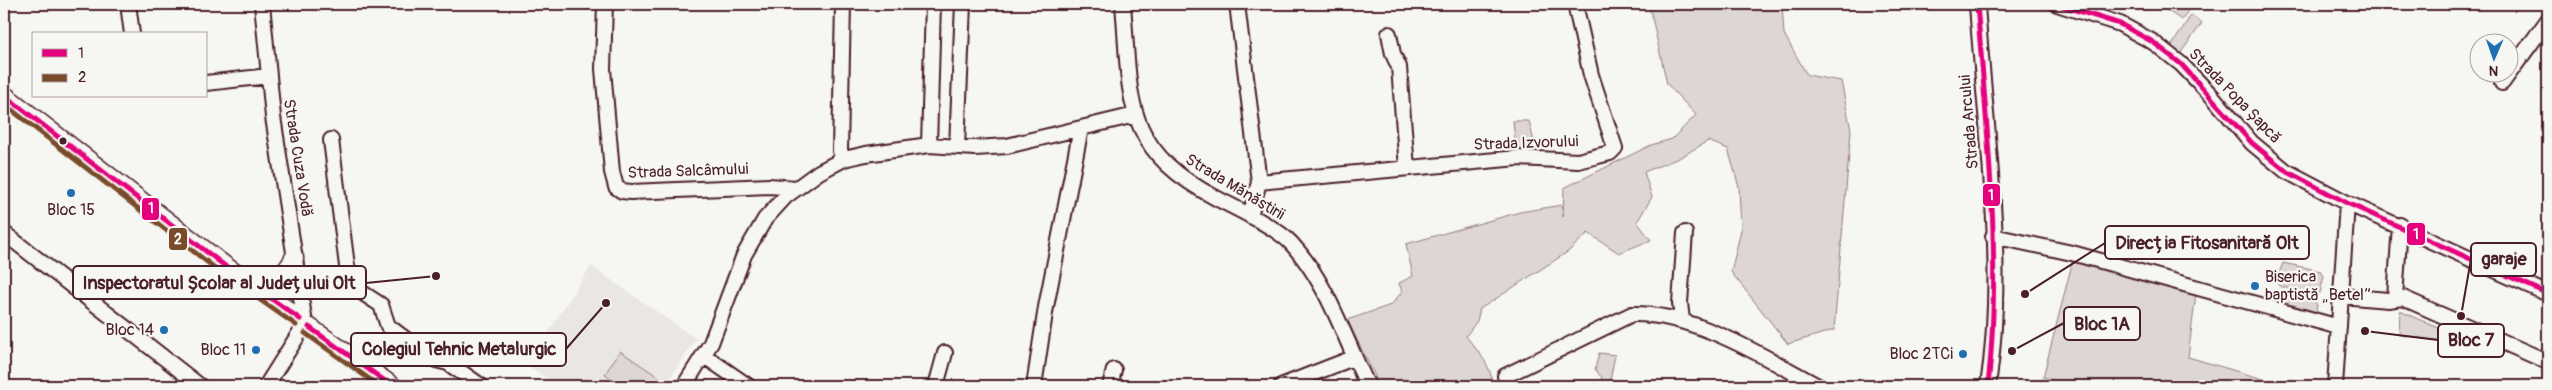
<svg xmlns="http://www.w3.org/2000/svg" width="2552" height="390" viewBox="0 0 2552 390" font-family="Pangolin,sans-serif">
<rect width="100%" height="100%" fill="#f6f6f2"/>
<filter id="ink" filterUnits="userSpaceOnUse"><feTurbulence type="fractalNoise" baseFrequency=".02" numOctaves="2"/><feDisplacementMap in="SourceGraphic" scale="10" xChannelSelector="R" yChannelSelector="G"/><feConvolveMatrix kernelMatrix="1 2 1 2 8 2 1 2 1" color-interpolation-filters="sRGB"/></filter>
<g filter="url(#ink)">
<path fill="#e9e6e3" d="M591,266l105,73 -31,47h-53l-14,-10 -7,10h-32l-32,-21z"/>
<path fill="#ddd6d5" stroke="#947a80" d="M1649,4h133l2,30 23,41 34,6 10,49 -17,200 -46,14 -57,-72 10,-42 -2,-43 -11,-38 -20,-8 -29,17 -35,14 8,25 -15,25 14,18 -32,13 -31,-20 -19,18 -89,58 -3,12 -11,15c14,19 24,26 27,50h-113l-33,-66 44,-15 11,-13 -3,-9 14,-7 -7,-32 114,-32 42,-7 1,12 1,-29 87,-43 21,-6 24,-24 -29,-31z
M2163,4h29l-10,16 -21,-13z
M2191,15l11,8 -22,31 -9,-7z
M1513,121h16l7,29h-20z
M2073,260l123,33 -8,64 99,29h-212l-32,-9z
M2283,263l38,8 3,5 -4,17 -5,2 -36,-9 -3,-5z
M2278,291l37,11 2,3 -1,6 -3,3 -38,-11 -4,-7z
M2400,311l77,34 -78,-10z
M620,351l40,27 -6,8h-30l-19,-12z
M1599,353l16,2 -6,31h-8l1,-8 -7,-9z"/>
<g fill="none" stroke-linecap="round" stroke-linejoin="round">
<g stroke="#4a1f2b" stroke-width="18">
<path id="minor" d="M128,4l4,30
M262,4l11,113 31,200
M605,4l-2,65 9,103 4,15 6,4 9,1 138,-6 27,2
M843,4l-3,147 4,8
M1123,4c8,94 -2,144 93,194 21,11 60,29 75,45 37,40 53,95 77,143
M1237,4l22,178 -9,34
M1977,4c8,126 30,256 11,382
M2057,4l63,20 33,18 28,22 32,33 39,46 34,28 61,32 201,91
M1389,34l4,20 6,13 8,101
M206,83l63,-7
M2502,83l46,-63
M331,140l16,126 8,22 26,17 7,21 44,33 16,4 33,23
M929,145l4,-141
M957,147l6,-143
M1259,182l259,-24 60,3 32,-8 5,-5 -24,-73 -16,-71
M4,233l196,153
M1993,236l79,17 267,74
M2341,296l47,4 15,-2 145,64
M2395,298l5,-73
M1682,320l-2,-17 5,-70
M703,355l45,31
M1505,376l127,-62c63,-1 132,43 186,72
M266,386l36,-57
M684,386l27,-43 33,-88 21,-36 21,-23 33,-24 25,-13 22,-5 63,-9 46,3 32,-2 128,-31
M936,386l9,-33
M1034,386l12,-79 35,-179
M1110,386l4,-16
M1281,386l72,-28
M2335,386l12,-183"/>
</g>
<g stroke="#4a1f2b" stroke-width="21">
<path id="major" d="M4,95l221,171 75,53
M247,281c23,2 37,-1 47,-23
M309,327l83,59"/>
</g>
<use href="#minor" stroke="#f6f6f2" stroke-width="14"/>
<use href="#major" stroke="#f6f6f2" stroke-width="18"/>
<g stroke="#f6f6f2" stroke-width="9">
<path id="bus-1" d="M1977,4c10,128 25,254 11,382
M2057,4l63,20 33,18 28,22 71,79 34,28 61,32 201,91
M4,95l221,171 75,53
M309,327l83,59"/>
</g>
<g stroke="#f6f6f2" stroke-width="9">
<path id="bus-2" d="M4,104l216,168 76,53
M305,333l74,53"/>
</g>
<use href="#bus-1" stroke="#e5007d" stroke-width="5"/>
<use href="#bus-2" stroke="#7a4b2a" stroke-width="5"/>
</g>
</g>
<circle fill="#4a1f2b" stroke="#f6f6f2" stroke-width="2" cx="63" cy="141" r="4.5"/>
<g fill="#1f6fb2" stroke="#f6f6f2" stroke-width="2">
<circle cx="71" cy="193" r="5"/>
<circle cx="2255" cy="286" r="5"/>
<circle cx="164" cy="330" r="5"/>
<circle cx="256" cy="350" r="5"/>
<circle cx="1963" cy="354" r="5"/>
</g>
<g text-anchor="middle" dominant-baseline="central" stroke-width="4.5" stroke-linejoin="round" paint-order="stroke">
<g font-size="16" fill="#4a1f2b" stroke="#f6f6f2">
<text transform="translate(2235 96) rotate(46)">Strada Popa Șapcă</text>
<text transform="translate(1969 122) rotate(-95)">Strada Arcului</text>
<text transform="translate(1526 143) rotate(-2)">Strada Izvorului</text>
<text transform="translate(298 158) rotate(81)">Strada Cuza Vodă</text>
<text transform="translate(688 171) rotate(-2)">Strada Salcâmului</text>
<text transform="translate(1235 187) rotate(31)">Strada Mănăstirii</text>
</g>
<g font-size="16" fill="#4a1f2b" stroke="#f6f6f2" text-anchor="end">
<text x="71" y="210" text-anchor="middle">Bloc 15</text>
<text x="2265" y="277" text-anchor="start">Biserica<tspan x="2265" dy="18">baptistă „Betel”</tspan></text>
<text x="154" y="330">Bloc 14</text>
<text x="246" y="350">Bloc 11</text>
<text x="1953" y="354">Bloc 2TCi</text>
</g>
</g>
<path fill="none" stroke="#4a1f2b" stroke-width="2" d="M2025 294L2105 243M2461 316L2471 259M436 276L366 283M2012 351L2064 323M2365 331L2438 340M606 303L566 349"/>
<g fill="#4a1f2b" stroke="#f6f6f2" stroke-width="2">
<circle cx="2025" cy="294" r="5"/>
<circle cx="2461" cy="316" r="5"/>
<circle cx="436" cy="276" r="5"/>
<circle cx="2012" cy="351" r="5"/>
<circle cx="2365" cy="331" r="5"/>
<circle cx="606" cy="303" r="5"/>
</g>
<g fill="#f6f6f2" stroke="#4a1f2b" stroke-width="2">
<rect x="2105" y="226" width="204" height="33" rx="5"/>
<rect x="2471" y="243" width="65" height="33" rx="5"/>
<rect x="73" y="266" width="293" height="33" rx="5"/>
<rect x="2064" y="307" width="76" height="33" rx="5"/>
<rect x="2438" y="324" width="66" height="33" rx="5"/>
<rect x="351" y="333" width="215" height="33" rx="5"/>
</g>
<g font-size="18" text-anchor="middle" font-weight="bold" fill="#4a1f2b">
<text x="2207" y="249">Direcția Fitosanitară Olt</text>
<text x="2504" y="265">garaje</text>
<text x="219" y="289">Inspectoratul Școlar al Județului Olt</text>
<text x="2102" y="330">Bloc 1A</text>
<text x="2471" y="346">Bloc 7</text>
<text x="459" y="355">Colegiul Tehnic Metalurgic</text>
</g>
<g stroke="#f6f6f2" stroke-width="2">
<rect x="1982" y="183" width="19" height="24" rx="5" fill="#e5007d"/>
<rect x="141" y="197" width="19" height="24" rx="5" fill="#e5007d"/>
<rect x="2406" y="222" width="20" height="24" rx="5" fill="#e5007d"/>
<rect x="168" y="227" width="20" height="24" rx="5" fill="#7a4b2a"/>
</g>
<g font-size="14" text-anchor="middle" font-weight="bold" fill="#fff">
<text x="1991" y="200">1</text>
<text x="151" y="213">1</text>
<text x="2416" y="239">1</text>
<text x="178" y="244">2</text>
</g>
<rect width="2552" height="390" fill="none" stroke="#f6f6f2" stroke-width="20"/>
<rect x="10" y="10" width="2532" height="370" fill="none" stroke="#4a1f2b" stroke-width="2" filter="url(#ink)"/>
<rect x="32" y="32" width="175" height="65" fill="#f6f6f2" stroke="#b1a0a2"/>
<rect x="42" y="49" width="25" height="8" fill="#e5007d" stroke="#b1a0a2"/>
<text x="78" y="58" font-size="15" fill="#4a1f2b">1</text>
<rect x="42" y="74" width="25" height="8" fill="#7a4b2a" stroke="#b1a0a2"/>
<text x="78" y="82" font-size="15" fill="#4a1f2b">2</text>
<g transform="translate(2494 58) rotate(182)"><circle r="24" fill="#f6f6f2" stroke="#b1a0a2"/>
<path d="M0-4L9 19L0 12L-9 19Z" fill="#1f6fb2"/>
<text y="-8" font-size="14" font-weight="bold" text-anchor="middle" fill="#4a1f2b">N</text>
</g>
</svg>
